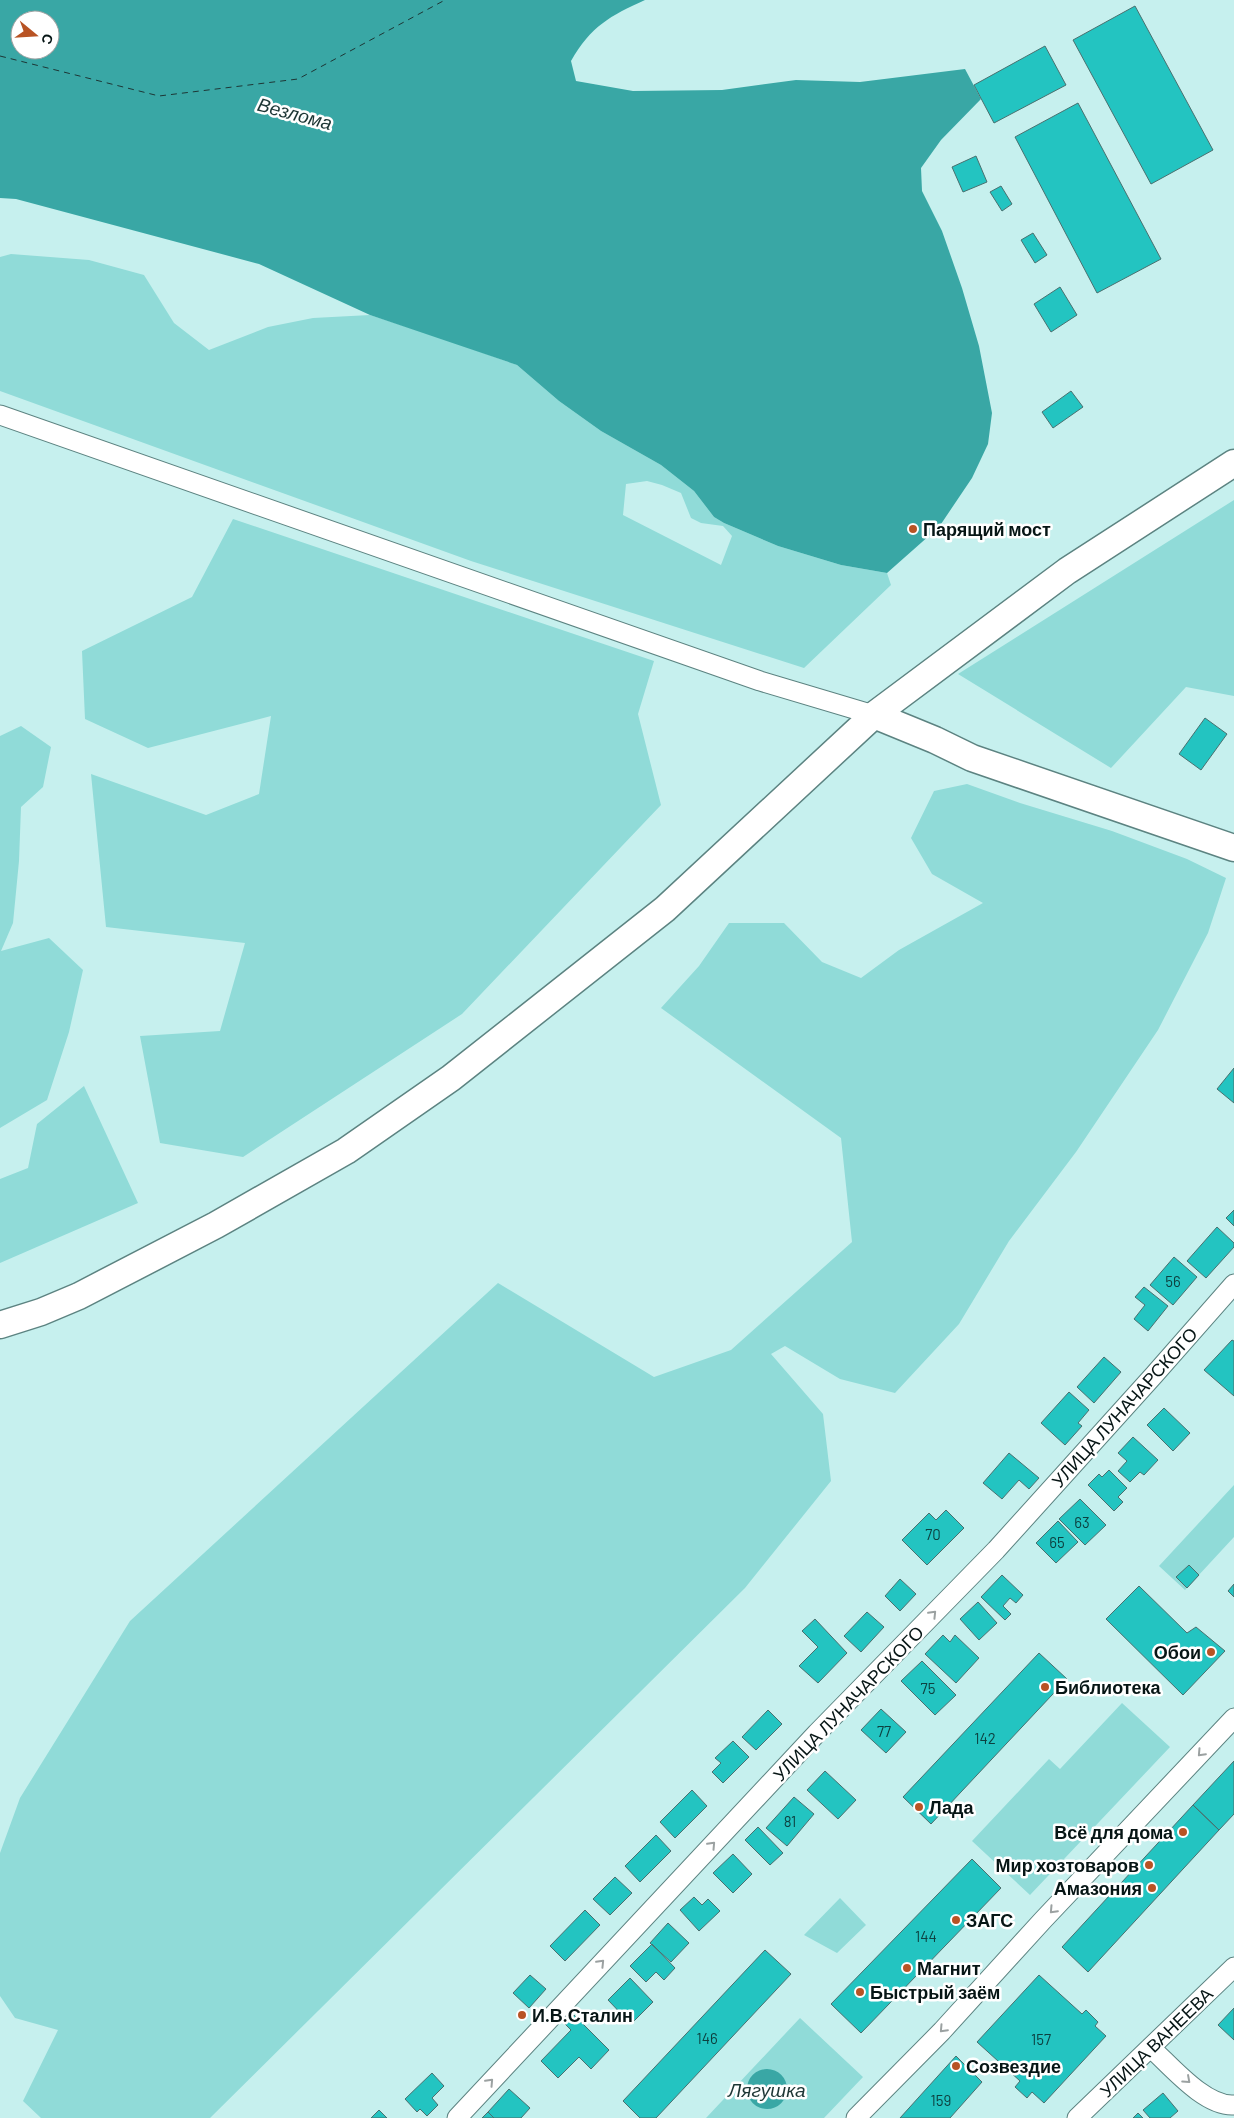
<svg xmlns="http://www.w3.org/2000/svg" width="1234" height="2118" viewBox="0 0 1234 2118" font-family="Barlow,sans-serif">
<rect width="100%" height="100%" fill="#c6f0ee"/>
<path fill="#90dbd8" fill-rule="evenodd" d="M11,254l78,6 55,15 30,48 35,27 59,-23 45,-9 57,-3 77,25 70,25 42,36 42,30 60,34 33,26 20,26 10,6 54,23 63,19 46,8 4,12 -87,83 -333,-107 -471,-170v-134zM647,481l15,4 19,8 10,25 10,5 22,3 9,10 -11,29 -98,-50 3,-31z
M1234,500v196l-48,-9 -75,81 -153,-94z
M233,519l421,142 -16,53 23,91 -199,209 -219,143 -83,-14 -20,-107 80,-5 25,-88 -139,-16 -15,-153 115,41 53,-21 12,-78 -123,32 -63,-29 -3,-68 110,-54z
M21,726l30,21 -8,40 -22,20 -2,54 -6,62 -12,28 48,-13 34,32 -14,62 -22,68 -47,28v-392z
M967,784l53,19 92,28 75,28 39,19 -18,55 -50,97 -82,122 -67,89 -50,83 -64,69 -55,-14 -55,-33 -14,8 52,60 8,67 -86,107 -535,530h-169l-18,-17 35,-71 -43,-12 -15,-22v-143l20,-55 110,-177 368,-338 156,94 77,-27 121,-108 -11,-104 -180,-130 38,-42 30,-43h55l38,39 39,16 38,-28 84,-47 -51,-29 -21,-36 23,-47z
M84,1086l54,117 -138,60v-84l28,-11 9,-44z
M1234,1485v52l-49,53 -26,-24z
M1122,1703l48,44 -140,148 -58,-54 77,-82 11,10z
M840,1898l26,27 -29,28 -33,-18z
M800,2018l63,59 -39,41h-118z"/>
<path fill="#39a7a5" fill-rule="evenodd" d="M0,0h645c-35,16 -54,26 -74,61l5,20 57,10 89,-1 74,-10 64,2 105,-13 16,30 -40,41 -20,28 1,23 20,40 20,57 17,58 13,67 -4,31 -16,34 -33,49 -52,46 -46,-8 -63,-19 -54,-23 -10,-6 -20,-26 -33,-26 -60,-34 -42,-30 -42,-36 -147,-50 -111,-51 -243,-65 -16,-1zM20,20h30v30h-30z
M747 2089a20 20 0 1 1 40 0a20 20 0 1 1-40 0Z"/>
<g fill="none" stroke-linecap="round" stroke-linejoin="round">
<path stroke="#1d3635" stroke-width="1" stroke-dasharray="6 5" stroke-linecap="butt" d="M0,56l159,40 139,-17 147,-79"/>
</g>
<path fill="#23c4c1" stroke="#49706f" d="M1135,6l78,144 -62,34 -78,-144z
M1045,46l21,39 -72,38 -20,-38z
M1078,103l83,156 -64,34 -82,-156z
M976,156l11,26 -24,10 -11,-25z
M1001,186l11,18 -10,7 -12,-19z
M1033,233l14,22 -12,8 -14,-23z
M1060,287l17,28 -26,17 -17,-28z
M1071,391l12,16 -30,21 -11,-16z
M1205,718l22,16 -26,36 -22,-16z
M1234,1068v35l-17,-14z
M1234,1210v16l-8,-8z
M1217,1227l17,16v4l-28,31 -19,-17z
M1174,1257l23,20 -24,28 -23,-20z
M1144,1287l24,19 -20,25 -14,-12 11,-14 -10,-8z
M1232,1340l2,1v55l-30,-26z
M1104,1357l17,15 -27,31 -17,-16z
M1069,1392l20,18 -11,13 4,3 -17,19 -24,-22z
M1164,1408l26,25 -17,18 -26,-26z
M1133,1437l25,23 -14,15 -4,-3 -10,10 -12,-11 9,-10 -9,-8z
M1009,1453l30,25 -10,11 -10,-9 -17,19 -19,-16z
M1109,1470l18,18 -9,9 5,5 -9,9 -26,-26 11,-11 3,3z
M1080,1499l26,26 -21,20 -26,-26z
M946,1510l18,18 -37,37 -25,-25 27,-27 7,7z
M1058,1521l20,21 -22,21 -20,-20z
M1189,1565l10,10 -12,13 -11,-11z
M1002,1575l21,20 -7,8 -6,-5 -7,8 8,8 -6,6 -24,-23z
M900,1579l16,15 -16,17 -15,-15z
M1234,1584v13l-6,-6z
M1139,1586l48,47 9,-6 29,24 -42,44 -77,-76z
M978,1602l19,21 -18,17 -19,-21z
M867,1612l17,15 -23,25 -17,-16z
M815,1619l32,34 -29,30 -19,-17 19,-19 -16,-16z
M943,1635l7,7 5,-7 24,23 -23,25 -31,-29z
M1039,1653l28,26 -136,145 -28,-27z
M922,1661l34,34 -21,20 -34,-34z
M881,1709l25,23 -20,21 -25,-23z
M768,1710l14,14 -26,26 -14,-13z
M733,1741l16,16 -26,26 -11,-11 9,-9 -6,-5z
M1234,1761v53l-15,16 -26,-25z
M825,1771l31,29 -18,19 -31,-29z
M692,1790l15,16 -32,32 -15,-16z
M794,1797l20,17 -27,32 -21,-18z
M1193,1805l26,25 -131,142 -26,-25z
M758,1827l25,26 -13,12 -25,-25z
M656,1835l15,16 -31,31 -15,-16z
M733,1854l19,20 -19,19 -20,-20z
M972,1859l29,29 -140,145 -30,-29z
M615,1877l17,16 -22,22 -17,-16z
M694,1897l8,8 6,-6 12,12 -21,20 -19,-21z
M585,1910l15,15 -35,36 -15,-15z
M668,1923l21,20 -18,19 -21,-19z
M652,1944l23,24 -11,12 -8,-8 -10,10 -16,-16z
M765,1950l26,24 -135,144h-16l-17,-17z
M530,1975l16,14 -17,19 -16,-15z
M1039,1975l43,39 4,-4 12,12 -3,4 11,10 -62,67 -12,-11 -5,6 -12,-11 5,-6 -43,-39z
M630,1978l23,24 -22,22 -23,-24z
M1234,2008v32l-16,-15z
M574,2015l35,35 -18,19 -12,-12 -21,21 -17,-17 30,-31 -6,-6z
M956,2056l26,26 -32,36h-50z
M432,2073l12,13 -12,12 6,7 -11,11 -7,-7 -3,3 -12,-13z
M509,2089l21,19 -9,10h-27l-6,-6z
M1163,2093l15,18 -8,7h-20l-7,-8z
M379,2110l8,8h-16z
M488,2112l6,6h-12z
M1138,2113l5,5h-10z"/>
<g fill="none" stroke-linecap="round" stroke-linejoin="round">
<g stroke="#5c8381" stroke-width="21">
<path id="street" d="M0,415l760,266 114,34
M1151,2048c20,18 54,59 83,57
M457,2118l360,-385 179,-183 158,-175 80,-91
M856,2118l86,-87 101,-111 191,-202
M1077,2118l157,-151"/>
</g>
<g stroke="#5c8381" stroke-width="29">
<path id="secondary" d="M874,715l61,25 37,18 262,90
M0,1325l41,-13 38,-16 137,-71 130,-74 105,-73 214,-169 209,-194 193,-144 167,-108"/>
</g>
<use href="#street" stroke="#fff" stroke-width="19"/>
<use href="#secondary" stroke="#fff" stroke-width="26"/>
</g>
<defs><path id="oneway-chevron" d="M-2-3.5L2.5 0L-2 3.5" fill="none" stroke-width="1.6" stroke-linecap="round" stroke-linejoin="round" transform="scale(1.25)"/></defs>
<g stroke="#9ba1a1">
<use href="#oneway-chevron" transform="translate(933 1614) rotate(-46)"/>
<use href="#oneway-chevron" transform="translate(1201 1753) rotate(133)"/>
<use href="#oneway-chevron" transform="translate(712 1845) rotate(-47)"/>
<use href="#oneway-chevron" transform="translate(1053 1910) rotate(133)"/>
<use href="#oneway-chevron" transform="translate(601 1963) rotate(-46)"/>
<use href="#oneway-chevron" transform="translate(943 2029) rotate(133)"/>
<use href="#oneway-chevron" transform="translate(1187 2080) rotate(42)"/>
<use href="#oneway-chevron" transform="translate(490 2082) rotate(-47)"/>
</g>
<g fill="#b85324" stroke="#fff" stroke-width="2">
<circle cx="913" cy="529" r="5"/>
<circle cx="1211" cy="1652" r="5"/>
<circle cx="1045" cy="1687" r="5"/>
<circle cx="919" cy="1807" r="5"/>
<circle cx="1183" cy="1832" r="5"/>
<circle cx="1149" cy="1865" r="5"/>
<circle cx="1152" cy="1888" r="5"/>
<circle cx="956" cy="1920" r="5"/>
<circle cx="907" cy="1968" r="5"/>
<circle cx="860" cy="1992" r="5"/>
<circle cx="522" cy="2015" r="5"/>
<circle cx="956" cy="2066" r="5"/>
</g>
<g text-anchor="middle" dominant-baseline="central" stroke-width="5" stroke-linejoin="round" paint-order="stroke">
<g font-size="15" fill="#0d4140">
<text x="1173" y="1281">56</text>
<text x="1082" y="1522">63</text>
<text x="933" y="1534">70</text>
<text x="1057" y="1542">65</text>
<text x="928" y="1688">75</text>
<text x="884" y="1731">77</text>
<text x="985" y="1738">142</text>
<text x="790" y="1821">81</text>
<text x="926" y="1936">144</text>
<text x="707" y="2038">146</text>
<text x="1041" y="2039">157</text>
<text x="941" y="2100">159</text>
</g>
<g font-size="18" font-weight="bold" fill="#061515" stroke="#fff" text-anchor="start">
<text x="923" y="529">Парящий мост</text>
<text x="1201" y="1652" text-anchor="end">Обои</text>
<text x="1055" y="1687">Библиотека</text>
<text x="929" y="1807">Лада</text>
<text x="1173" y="1832" text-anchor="end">Всё для дома</text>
<text x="1139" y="1865" text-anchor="end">Мир хозтоваров</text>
<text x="1142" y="1888" text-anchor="end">Амазония</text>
<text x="966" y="1920">ЗАГС</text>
<text x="917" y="1968">Магнит</text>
<text x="870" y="1992">Быстрый заём</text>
<text x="532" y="2015">И.В.Сталин</text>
<text x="966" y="2066">Созвездие</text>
</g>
<g font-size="18" fill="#061515" stroke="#fff">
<text transform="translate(1124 1407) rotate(-48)">УЛИЦА ЛУНАЧАРСКОГО</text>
<text transform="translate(848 1703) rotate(-46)">УЛИЦА ЛУНАЧАРСКОГО</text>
<text transform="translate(1156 2042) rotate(-44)">УЛИЦА ВАНЕЕВА</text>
</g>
<g font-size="19" font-style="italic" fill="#1d3635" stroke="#fff">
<text transform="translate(295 113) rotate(15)">Везлома</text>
<text x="767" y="2089">Лягушка</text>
</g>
</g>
<g transform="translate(35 35) rotate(108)"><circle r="24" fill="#ffffff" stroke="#9ba1a1"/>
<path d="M0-4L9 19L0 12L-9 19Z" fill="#b85324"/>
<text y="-8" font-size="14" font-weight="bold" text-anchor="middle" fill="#061515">С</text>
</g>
</svg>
